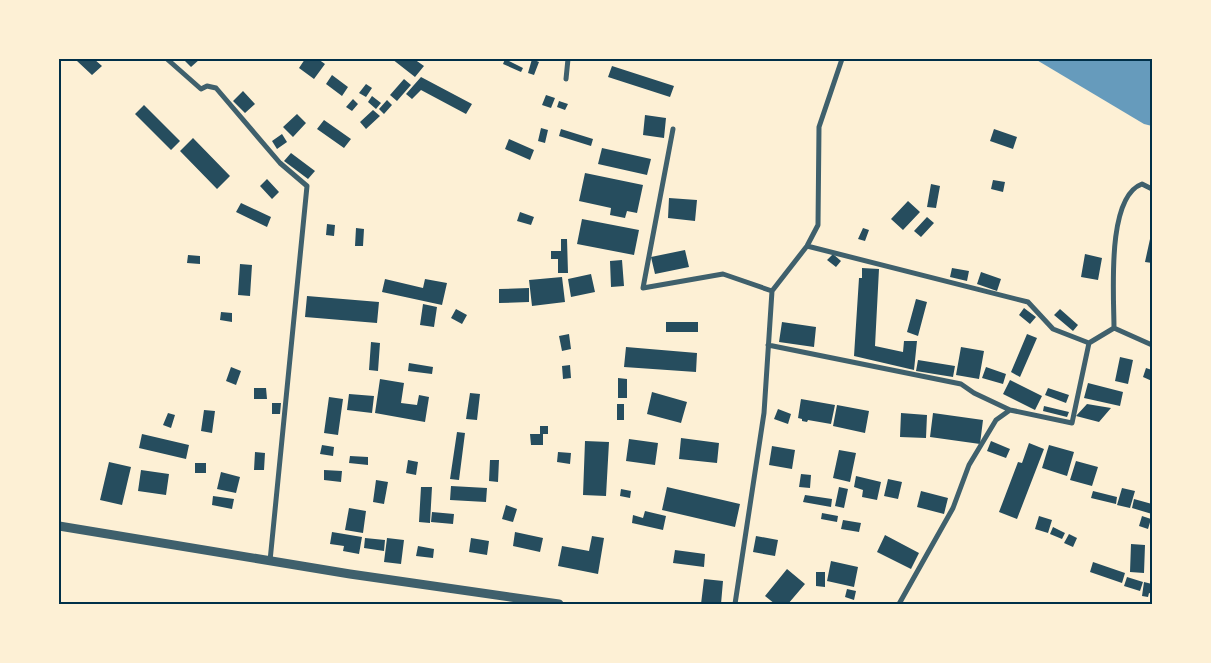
<svg xmlns="http://www.w3.org/2000/svg" width="1211" height="663" viewBox="0 0 1211 663" font-family="'Roboto Condensed',sans-serif">
<rect width="100%" height="100%" fill="#fdf0d5"/>
<path fill="#669bbc" d="M1035,59h117v67l-8,-2z"/>
<path fill="#264d5e" d="M79,59h15l8,7 -10,9 -15,-14z
M183,59h17l-9,8z
M305,59h13l7,5 -11,15 -15,-11z
M392,59h22l10,7 -9,11z
M505,59l18,9 -2,4 -18,-8z
M532,59l7,3 -5,13 -6,-2z
M612,66l62,20 -4,11 -62,-20z
M332,75l16,12 -6,9 -16,-12z
M421,77l51,27 -6,10 -45,-24 -9,9 -6,-5z
M404,79l7,6 -14,16 -7,-6z
M366,84l6,4 -6,9 -7,-4z
M243,91l12,13 -10,9 -12,-12z
M546,95l9,3 -4,10 -9,-3z
M372,96l9,7 -5,6 -8,-7z
M353,99l5,5 -6,7 -6,-4z
M387,100l5,5 -8,9 -5,-5z
M559,101l9,3 -3,6 -8,-3z
M144,105l36,36 -9,9 -36,-36z
M373,110l7,6 -14,13 -6,-7z
M297,114l9,9 -13,14 -10,-10z
M645,115l21,3 -2,20 -21,-3z
M324,120l27,19 -7,9 -27,-19z
M541,128l7,2 -3,13 -7,-2z
M561,129l32,10 -2,7 -32,-10z
M994,129l23,8 -4,12 -23,-8z
M282,134l5,8 -10,7 -5,-8z
M193,138l37,38 -13,13 -37,-38z
M509,139l25,11 -4,10 -25,-11z
M602,148l49,11 -4,16 -49,-11z
M291,153l24,18 -7,8 -24,-18z
M585,173l58,12 -6,28 -10,-2 -2,7 -15,-3 1,-7 -32,-7z
M267,179l12,13 -7,7 -12,-13z
M993,180l12,2 -2,10 -12,-3z
M931,184l9,2 -4,22 -9,-1z
M669,198l28,2 -2,21 -27,-3z
M908,201l12,11 -17,18 -12,-11z
M241,203l30,14 -4,10 -31,-15z
M520,212l14,5 -3,8 -14,-4z
M927,217l7,6 -13,14 -7,-6z
M582,219l57,11 -5,25 -57,-11z
M327,224l8,1 -1,11 -8,-1z
M356,228l8,1 -1,17h-8z
M863,228l6,2 -4,11 -7,-2z
M561,239h6l1,34h-10v-14h-7v-8h10z
M1150,239l2,1v23l-7,-1z
M685,250l4,17 -34,7 -4,-17z
M833,254l8,7 -5,6 -9,-7z
M1085,254l17,4 -4,22 -17,-3z
M188,255l12,1v8l-13,-1z
M622,260l2,26 -13,1 -1,-26z
M240,264l12,1 -2,31 -12,-1z
M862,268l17,1 -4,77 28,6 1,-11h13l-3,29 -60,-14 5,-78h3z
M952,268l17,3 -2,10 -17,-4z
M981,272l20,7 -4,12 -20,-7z
M591,274l4,18 -24,5 -3,-18z
M562,277l3,25 -33,4 -3,-26z
M385,279l38,9 2,-9 22,4 -5,22 -60,-13z
M529,288v14l-30,1v-14z
M307,296l72,6 -2,21 -72,-6z
M916,299l11,3 -9,34 -11,-4z
M423,304l14,3 -3,20 -14,-2z
M1024,308l12,9 -6,7 -11,-9z
M456,309l11,6 -5,9 -11,-6z
M1060,309l18,16 -5,6 -19,-16z
M221,312l11,1v9l-12,-2z
M666,322h32v10h-32z
M782,322l34,5 -2,20 -35,-5z
M569,334l2,15 -9,2 -3,-15z
M1027,334l10,4 -17,39 -9,-5z
M371,342l9,1 -2,28 -9,-1z
M626,347l71,6 -1,19 -72,-5z
M961,347l23,4 -5,28 -23,-4z
M1120,357l13,3 -5,24 -13,-3z
M918,360l37,6 -2,11 -37,-6z
M409,363l24,4 -1,7 -24,-3z
M570,365l1,13 -8,1 -1,-13z
M231,367l10,4 -5,14 -10,-4z
M986,367l20,7 -3,10 -21,-6z
M1146,368l6,2v11l-9,-4z
M618,378l9,1v19h-9z
M380,379l24,4 -3,20 16,2 2,-10 10,2 -4,25 -50,-9z
M1010,380l32,16 -7,14 -32,-16z
M1088,383l35,9 -3,14 -36,-8z
M254,388h12l1,11h-13z
M1048,388l21,7 -3,8 -21,-8z
M652,392l35,10 -6,21 -34,-9z
M470,393l10,1 -3,26 -11,-1z
M349,394l25,2 -2,17 -25,-3z
M329,397l14,2 -5,36 -14,-2z
M801,399l34,6 -4,19 -23,-4 -1,2 -5,-1v-2l-4,-1z
M272,403h9l-1,11h-8z
M617,404h7v16h-7z
M1087,404l24,4 -12,14 -23,-6z
M837,405l32,6 -4,22 -32,-7z
M1044,406l25,6 -2,5 -24,-6z
M778,409l13,5 -3,10 -14,-5z
M204,410l11,1 -3,22 -11,-2z
M168,413l7,2 -4,13 -8,-3z
M901,413l26,2 -1,23 -26,-1z
M933,413l50,7 -3,24 -50,-7z
M540,426h8v8h-5v11h-12l-1,-11h10z
M457,432l8,1 -6,47 -9,-1z
M142,434l47,11 -3,14 -47,-11z
M681,438l38,5 -2,20 -38,-4z
M629,439l29,4 -3,22 -29,-4z
M585,441l24,1 -3,54 -23,-1z
M991,441l19,8 -4,9 -19,-7z
M1029,443l15,6 -27,70 -18,-7 19,-50 4,1z
M322,445l12,2 -1,9 -13,-2z
M1049,445l25,7 -7,24 -25,-8z
M772,446l23,4 -3,19 -23,-4z
M839,450l17,3 -6,29 -17,-4z
M255,452l10,1 -1,17h-10z
M558,452l13,1 -1,11 -13,-2z
M350,456l18,1v8l-19,-2z
M408,460l10,2 -2,13 -10,-2z
M490,460h9l-1,22 -9,-1z
M1076,461l22,6 -6,19 -22,-6z
M109,462l22,5 -9,38 -22,-5z
M195,463h11v10h-11z
M141,470l28,4 -3,21 -28,-4z
M324,470l18,1 -1,11 -17,-2z
M221,472l19,5 -4,16 -19,-4z
M801,474l10,1 -1,13 -11,-1z
M856,476l25,6 -4,18 -15,-3 1,-7 -9,-3z
M888,479l14,3 -4,17 -14,-3z
M376,480l12,2 -4,22 -11,-2z
M451,486l36,2 -1,14 -36,-2z
M421,487h11l-2,36 -11,-1z
M667,487l73,17 -5,23 -73,-17z
M839,487l9,2 -4,19 -9,-2z
M1122,488l13,3 -5,17 -13,-3z
M621,489l10,2 -1,7 -10,-2z
M921,491l27,7 -4,16 -27,-7z
M1093,491l24,6 -1,7 -25,-6z
M805,495l27,4 -1,8 -28,-5z
M213,496l21,3 -2,10 -20,-4z
M1134,499l18,5v10l-20,-6z
M506,505l11,4 -4,13 -11,-3z
M349,508l17,3 -3,22 -18,-3z
M645,511l21,5 -3,14 -31,-7 1,-8 10,3z
M432,512l22,2 -1,10 -22,-2z
M822,513l16,3 -1,6 -16,-3z
M1039,516l13,4 -4,13 -13,-4z
M1142,516l9,3 -3,10 -9,-3z
M843,520l18,3 -2,9 -18,-3z
M1053,527l12,6 -3,6 -12,-5z
M332,532l30,5 -3,17 -16,-3 1,-5 -14,-2z
M515,532l28,6 -3,14 -27,-6z
M1069,534l8,4 -4,9 -9,-4z
M885,535l34,18 -8,16 -34,-17z
M592,536l12,2 -6,36 -40,-8 4,-20 27,5z
M756,536l22,4 -3,16 -22,-4z
M365,538l20,2 -1,11 -20,-3z
M387,538l17,2 -3,24 -17,-2z
M471,538l18,3 -2,14 -18,-3z
M1131,544l14,1 -1,28 -14,-1z
M418,546l16,3 -1,9 -17,-2z
M675,550l30,4 -1,13 -31,-4z
M831,561l27,6 -4,20 -27,-6z
M1093,562l32,11 -3,10 -32,-11z
M787,569l18,15 -17,20h-13l-10,-8z
M816,572h9v15l-9,-1z
M1127,577l16,5 -3,9 -16,-5z
M704,579l19,2 -2,23h-20z
M1144,582l8,2v10l-3,-1 -1,4 -6,-1z
M847,589l9,2 -2,9 -9,-3z"/>
<g fill="none" stroke-linecap="round" stroke-linejoin="round">
<path stroke="#3f606c" stroke-width="5" d="M167,59l34,30 6,-3 9,2 64,75 27,23 -37,375
M566,79l2,-20
M673,129l-30,159 80,-14 49,17 -8,122 -29,191
M807,246l221,56 25,27 36,14
M772,291l35,-45 11,-21 1,-98 23,-68
M1114,328c0,-33 -8,-131 28,-144l10,5
M1114,328l38,17
M768,345l193,39 13,9 36,17
M899,604l54,-96 16,-43 27,-45 14,-10 62,13 17,-80 25,-15"/>
<path stroke="#3f606c" stroke-width="9" d="M59,526l291,48 209,30"/>
</g>
<rect width="1211" height="663" fill="none" stroke="#fdf0d5" stroke-width="120"/>
<rect x="60" y="60" width="1091" height="543" fill="none" stroke="#003049" stroke-width="2"/>
</svg>
